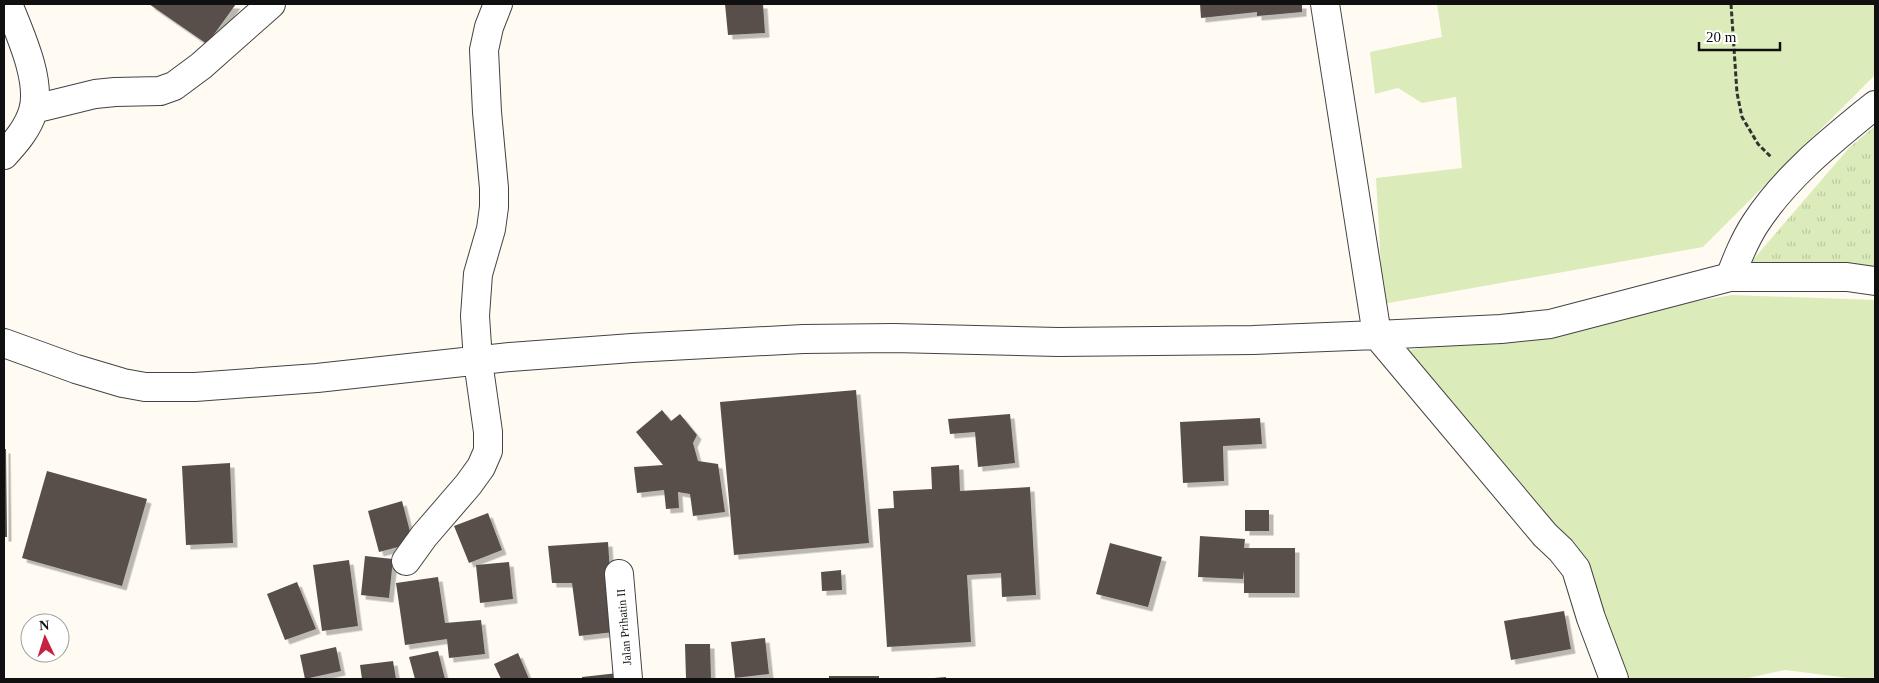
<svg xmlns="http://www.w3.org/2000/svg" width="1879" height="683" viewBox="0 0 1879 683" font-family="Georgia,serif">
<defs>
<pattern id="park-tufts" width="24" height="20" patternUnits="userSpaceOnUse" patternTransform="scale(1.25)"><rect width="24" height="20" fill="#dbecba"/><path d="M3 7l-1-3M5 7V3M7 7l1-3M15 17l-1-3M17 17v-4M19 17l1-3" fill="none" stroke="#bbc99f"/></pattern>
<filter id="shadow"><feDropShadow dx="4.5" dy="4.5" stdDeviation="0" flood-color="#0004"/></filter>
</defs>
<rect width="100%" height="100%" fill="#fffbf3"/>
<path fill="#dbecba" d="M1437,4h438v71l-172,172 -320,57 -7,-126 86,-10 -6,-71 -34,6 -24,-15 -23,6 -5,-42 72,-15z
M1732,295l143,5v379h-19l-71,-9 -41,9h-120l-63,-142 -157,-186z"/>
<path fill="url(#park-tufts)" d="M1875,126v141l-124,-5 98,-114z"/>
<path fill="#594f4c" filter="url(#shadow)" d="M149,4h87l-29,40z
M725,4h38l2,29 -37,2z
M1200,4h102v8l-45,4v-4l-56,6z
M856,390l13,153 -135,12 -14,-153z
M662,410l9,11 9,-7 17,21 -4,8 5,18 20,3 7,48 -32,4 -3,-22 -12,-2 1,16 -13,1 -2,-19 -27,3 -3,-26 29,-2 -27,-33z
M1010,414l5,49 -37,4 -3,-35 -25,2 -2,-15z
M1260,418l2,26 -39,2 1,35 -41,2 -3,-61z
M4,449h2l1,88h-3z
M230,463l3,80 -47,2 -4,-79z
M959,465l1,26 70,-4 6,108 -34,2 -1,-24 -34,2 4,67 -84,5 -9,-138 16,-1 -1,-17 39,-2 -1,-22z
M47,471l100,28 -25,87 -100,-28z
M402,501l11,42 -34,9 -11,-41z
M1245,510h24v21h-24z
M488,513l14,37 -33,13 -15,-37z
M1200,536l45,3 -1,9h51v45h-51v-22l-1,8 -45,-2z
M608,542l6,90 -35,4 -7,-53h-20l-4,-37z
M1110,543l52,14 -14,50 -52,-13z
M365,556l28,3 -4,39 -28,-3z
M349,560l9,66 -36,5 -9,-66z
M509,562l4,37 -33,4 -4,-38z
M841,570l1,20 -20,1 -1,-19z
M438,577l7,46 36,-3 4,34 -36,4 -2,-19 -42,6 -9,-62z
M297,582l19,47 -31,11 -18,-46z
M1564,611l7,38 -60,11 -7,-39z
M765,638l4,36 -34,4 -4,-36z
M685,644h25l1,35h-25z
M336,647l5,24 -36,8 -5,-24z
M438,651l7,28h-30l-6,-22z
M518,653l11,26h-28l-7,-15z
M393,661l3,18h-34l-2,-14z
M618,673l1,6h-37v-2z
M829,676h50v3h-50z
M946,677v2h-12v-1z"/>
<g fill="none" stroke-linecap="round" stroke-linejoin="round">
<g stroke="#434343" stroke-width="30">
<path id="street" d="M1325,4l52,331 168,200 16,15 15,19 15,49 23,61
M34,109l61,-15 20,-2 45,-1 14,-5 27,-20 70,-62
M4,155c12,-13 24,-27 29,-44 9,-31 -14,-79 -25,-107
M1730,277c7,-18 14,-36 25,-53 31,-48 76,-83 120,-119
M4,343l72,26 47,14 22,4h50l122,-9 193,-21 122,-9 171,-9 91,-1 164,4 195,-2 124,-5 124,-6 49,-5 180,-47h117l28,4
M406,561l18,-25 44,-51 13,-18 7,-16v-19l-10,-71 -3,-45 3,-42 13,-45 3,-22v-19l-7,-76 -3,-62 5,-23 9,-23
M619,574l9,105"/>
</g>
<path stroke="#323232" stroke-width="3" stroke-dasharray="5 2.5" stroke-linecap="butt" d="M1731,4l6,89 5,24 16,27 14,14"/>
<use href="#street" stroke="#fff" stroke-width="28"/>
</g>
<g text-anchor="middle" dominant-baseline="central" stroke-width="5" stroke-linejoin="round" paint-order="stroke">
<g font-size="12" fill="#101010" stroke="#fff">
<text transform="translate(624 627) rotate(-95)">Jalan Prihatin II</text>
</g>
</g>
<rect width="1879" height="683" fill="none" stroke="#101010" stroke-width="10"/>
<g transform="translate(45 638) rotate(356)"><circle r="24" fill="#ffffff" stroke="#9f9f9f"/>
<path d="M0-4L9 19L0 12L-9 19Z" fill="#c72140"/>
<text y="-8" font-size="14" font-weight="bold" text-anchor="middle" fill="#101010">N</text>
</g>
<path d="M1699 42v8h81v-8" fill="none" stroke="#101010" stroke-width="2.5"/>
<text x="1706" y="42" font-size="15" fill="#101010" stroke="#ffffff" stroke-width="4" paint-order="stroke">20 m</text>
</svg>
